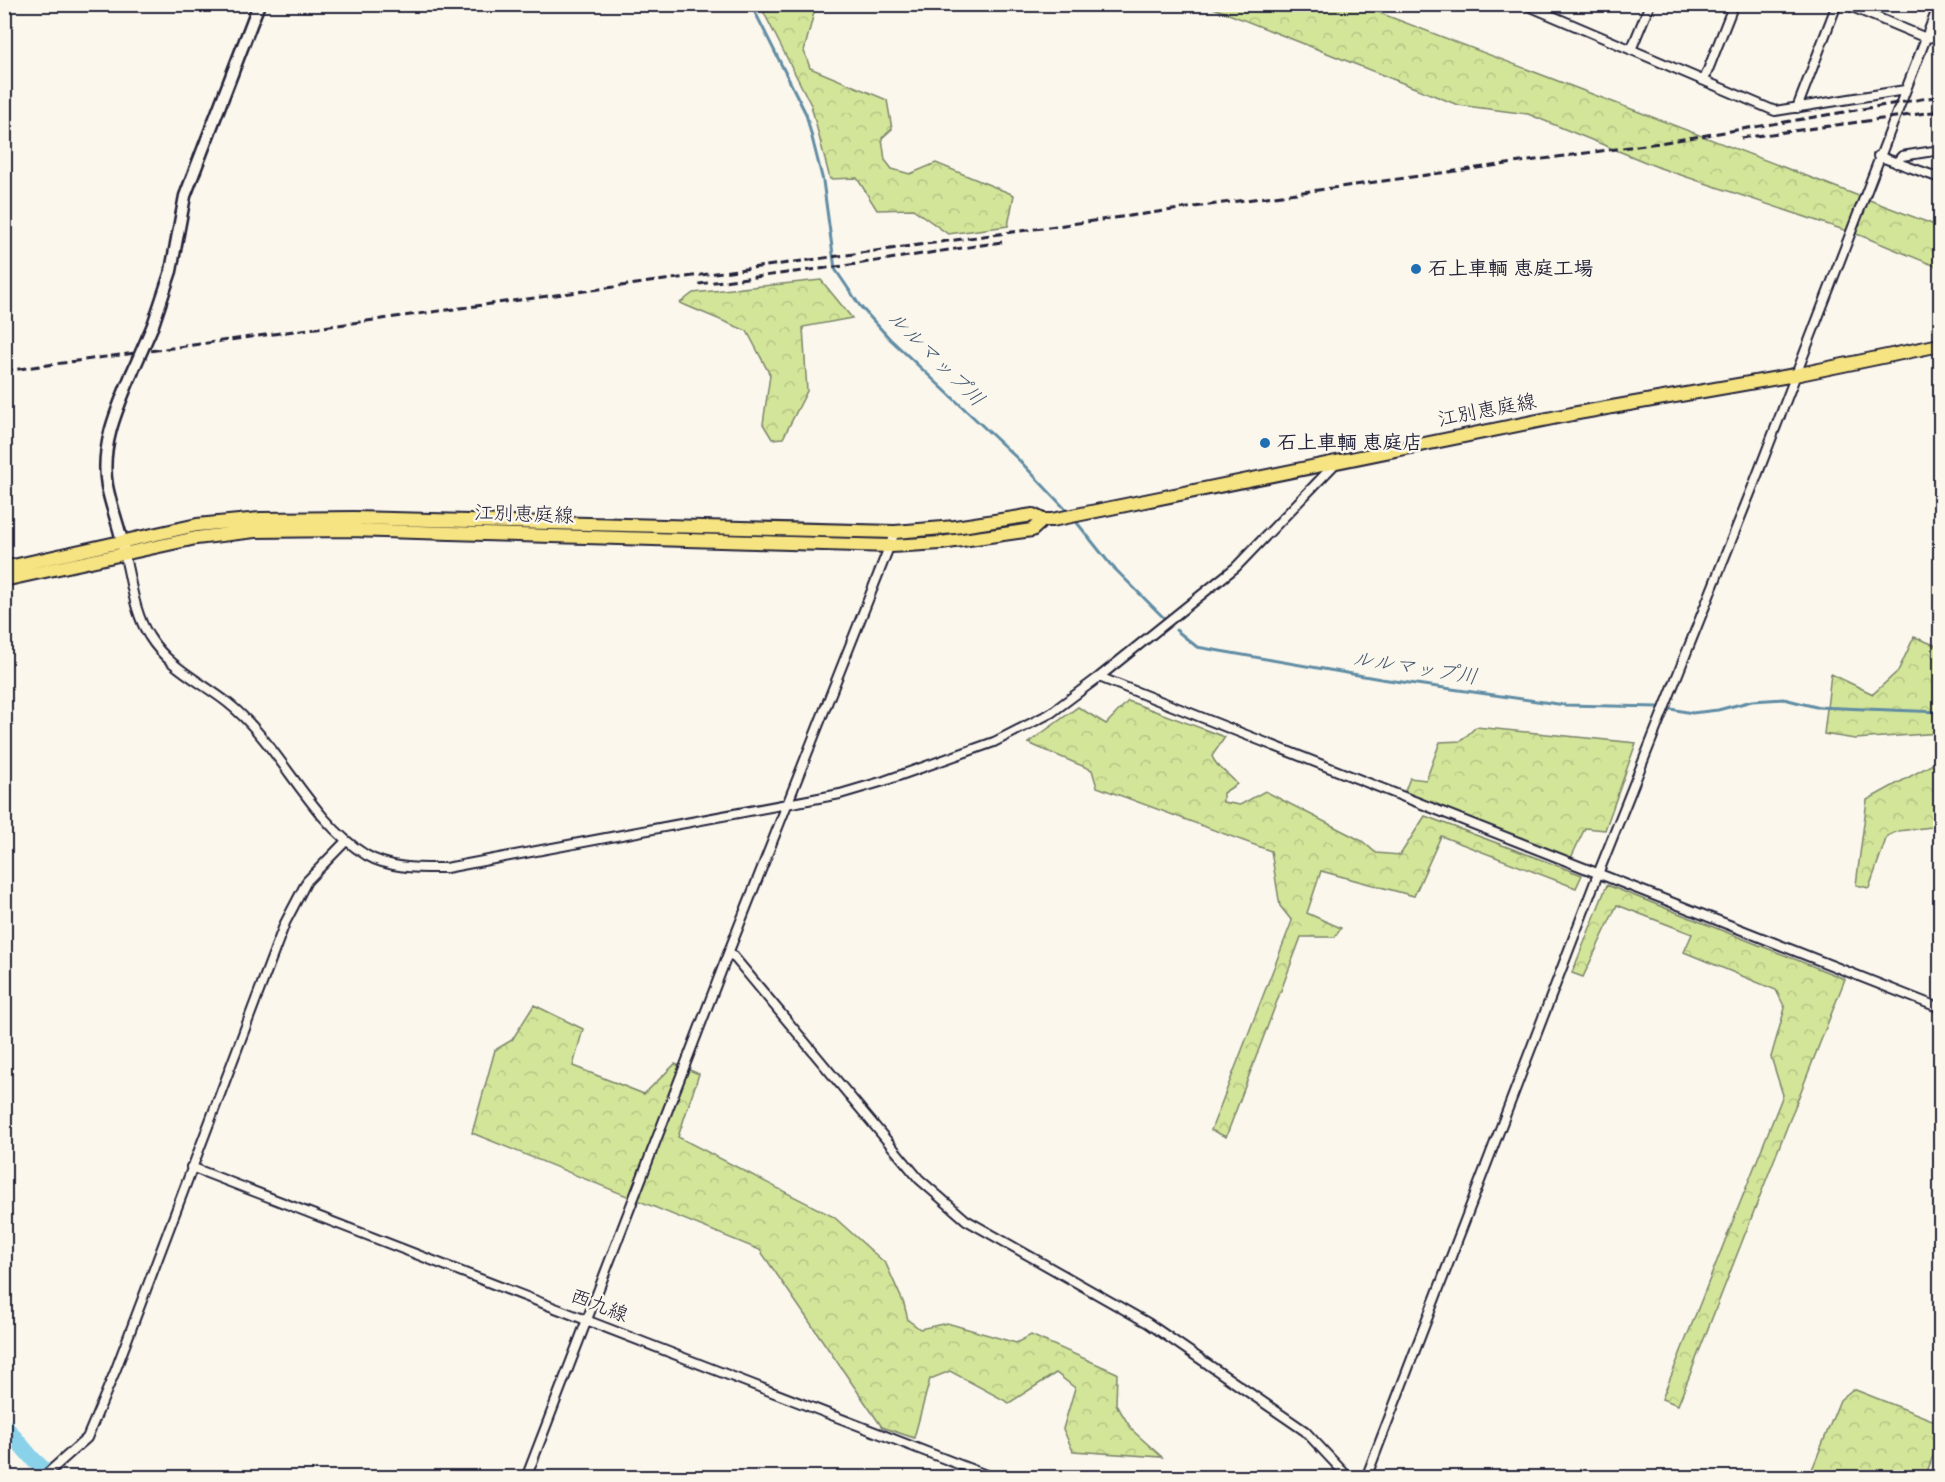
<svg xmlns="http://www.w3.org/2000/svg" width="1945" height="1482" viewBox="0 0 1945 1482" font-family="Mynerve,'Klee One',sans-serif">
<defs>
<pattern id="forest-crowns" width="20" height="18" patternUnits="userSpaceOnUse" patternTransform="scale(1.5)"><rect width="20" height="18" fill="#d3e599"/><path d="M2 6a3 3 0 1 1 6 0M12 15a3 3 0 1 1 6 0" fill="none" stroke="#b5c485"/></pattern>
</defs>
<rect width="100%" height="100%" fill="#fbf7ec"/>
<filter id="ink" filterUnits="userSpaceOnUse"><feTurbulence type="fractalNoise" baseFrequency=".0167" numOctaves="2"/><feDisplacementMap in="SourceGraphic" scale="12" xChannelSelector="R" yChannelSelector="G"/><feConvolveMatrix kernelMatrix="1 2 1 2 8 2 1 2 1" color-interpolation-filters="sRGB"/></filter>
<g filter="url(#ink)">
<path fill="url(#forest-crowns)" stroke="#7a846a" stroke-width="1.5" d="M760,5h56l-12,46 6,17 77,32 5,29 -10,9 3,22 7,9 18,5 26,-11 78,32 -6,31 -60,8 -35,-25 -36,1 -20,-32 -27,1 -19,-74z
M1206,5h153l581,222v41l-78,-32 -202,-68 -132,-54 -70,-9z
M821,280l31,38 -49,9 4,64 -24,47 -11,1 -9,-15 7,-49 -23,-44 -67,-28 13,-10z
M1914,637l26,10v86l-85,6 -31,-5 7,-60 42,20 25,-23z
M1128,701l97,36 -13,19c4,12 17,17 25,28l-14,9v9l17,3 25,-14 97,50 14,12 24,2 25,-39 157,59 -6,13 -135,-52 -27,60 -93,-25 -14,42 34,15 -6,9h-34l-75,200 -15,-7 81,-209 -12,-15 -9,-55 -174,-64 -5,-17 -64,-27 50,-36 28,17z
M1476,727l160,16 -31,87 -20,-2 -15,32 -166,-67 6,-15 16,2 14,-38 21,-1z
M1940,760v66l-42,5 -11,5 -18,52 -13,-3 11,-85z
M1607,885l238,94 -167,426 -16,-6 121,-304 -12,-38 14,-49 -9,-18 -92,-38 8,-18 -75,-29 -34,72 -11,-4z
M534,1005l49,24 -10,37 71,28 31,-30 24,10 -21,63 156,80 52,47 18,40 4,16 12,9 27,-6 69,20 15,-8 86,38 -1,31 16,26 30,27 -89,-6 -10,-22 12,-41 -19,-15 -47,30 -59,-32 -20,8 -16,59 -32,-11 -122,-177 -288,-117 23,-83 17,-10z
M1853,1389l82,32 5,17 -15,39h-116l31,-77z"/>
<g fill="none" stroke-linecap="round" stroke-linejoin="round">
<path stroke="#608ca4" stroke-width="3" d="M751,4l55,110 17,67 12,88 25,37 30,33 130,122 48,51
M1074,519l36,45 54,54
M1176,630l21,17 184,32 184,26 93,2
M1671,709l21,4 26,-3 34,-9 32,-2 32,8 124,5"/>
<path stroke="#89d2ea" stroke-width="16" d="M4,1425l28,33 21,20"/>
<g stroke="#22223b" stroke-width="12">
<path id="street" d="M1524,4l251,107 130,-21
M1845,4l81,34 14,-2
M1631,50l19,-46
M1704,80l30,-76
M1797,108l40,-104
M1878,156l62,22
M1896,163l6,-7 38,-6
M124,553c7,26 10,60 25,83 19,31 51,45 79,67 53,42 81,117 138,152 24,14 54,13 80,13l394,-74 44,-13 110,-39 57,-29 48,-36 137,-110 99,-103
M1099,677l841,331
M729,951l190,228 47,41 182,103 157,108 44,47
M191,1167l803,311
M42,1478l45,-40 29,-69 169,-446 22,-42 39,-40
M526,1478l203,-527 166,-419
M1366,1478l232,-604 155,-388 186,-482"/>
</g>
<g stroke="#22223b" stroke-width="15">
<path id="secondary" d="M153,325l18,-54 14,-75 74,-192
M124,550c-4,-22 -13,-43 -17,-64 -7,-40 10,-77 25,-113"/>
</g>
<g stroke="#22223b" stroke-width="16">
<path id="primary" d="M4,568l193,-43 63,-6 94,-1 541,14 60,-5 78,-12 10,5h9l520,-106 223,-39 145,-30
M4,580l192,-42 59,-7 95,-1 541,16 50,-3 91,-13 11,-10"/>
</g>
<use href="#street" stroke="#fbf7ec" stroke-width="8"/>
<use href="#secondary" stroke="#fbf7ec" stroke-width="10"/>
<use href="#primary" stroke="#f6e381" stroke-width="12"/>
<path stroke="#22223b" stroke-width="3" stroke-dasharray="9 4.5" stroke-linecap="butt" d="M1741,138l199,-27
M699,284l144,-18 159,-24
M4,371l1655,-228 281,-47"/>
<g stroke="#22223b" stroke-width="15" stroke-linecap="butt">
<path id="secondary-bridge" d="M132,373l21,-48"/>
</g>
<use href="#secondary-bridge" stroke="#fbf7ec" stroke-width="10"/>
</g>
</g>
<g fill="#1f6fb2" stroke="#fbf7ec" stroke-width="2">
<circle cx="1416" cy="269" r="6"/>
<circle cx="1265" cy="443" r="6"/>
</g>
<g text-anchor="middle" dominant-baseline="central" stroke-width="5" stroke-linejoin="round" paint-order="stroke">
<g font-size="20" font-weight="bold" fill="#22223b" stroke="#fbf7ec" text-anchor="start">
<text x="1428" y="269">石上車輌 恵庭工場</text>
<text x="1277" y="443">石上車輌 恵庭店</text>
</g>
<g font-size="20" fill="#22223b" stroke="#fbf7ec">
<text transform="translate(1487 411) rotate(-11)">江別恵庭線</text>
<text transform="translate(524 515) rotate(2)">江別恵庭線</text>
<text transform="translate(599 1306) rotate(21)">西九線</text>
</g>
<g font-size="21" font-style="italic" fill="#415770" stroke="#fbf7ec">
<text transform="translate(936 359) rotate(45)">ルルマップ川</text>
<text transform="translate(1415 668) rotate(9)">ルルマップ川</text>
</g>
</g>
<rect width="1945" height="1482" fill="none" stroke="#fbf7ec" stroke-width="24"/>
<rect x="12" y="12" width="1921" height="1458" fill="none" stroke="#22223b" stroke-width="2" filter="url(#ink)"/>
</svg>
